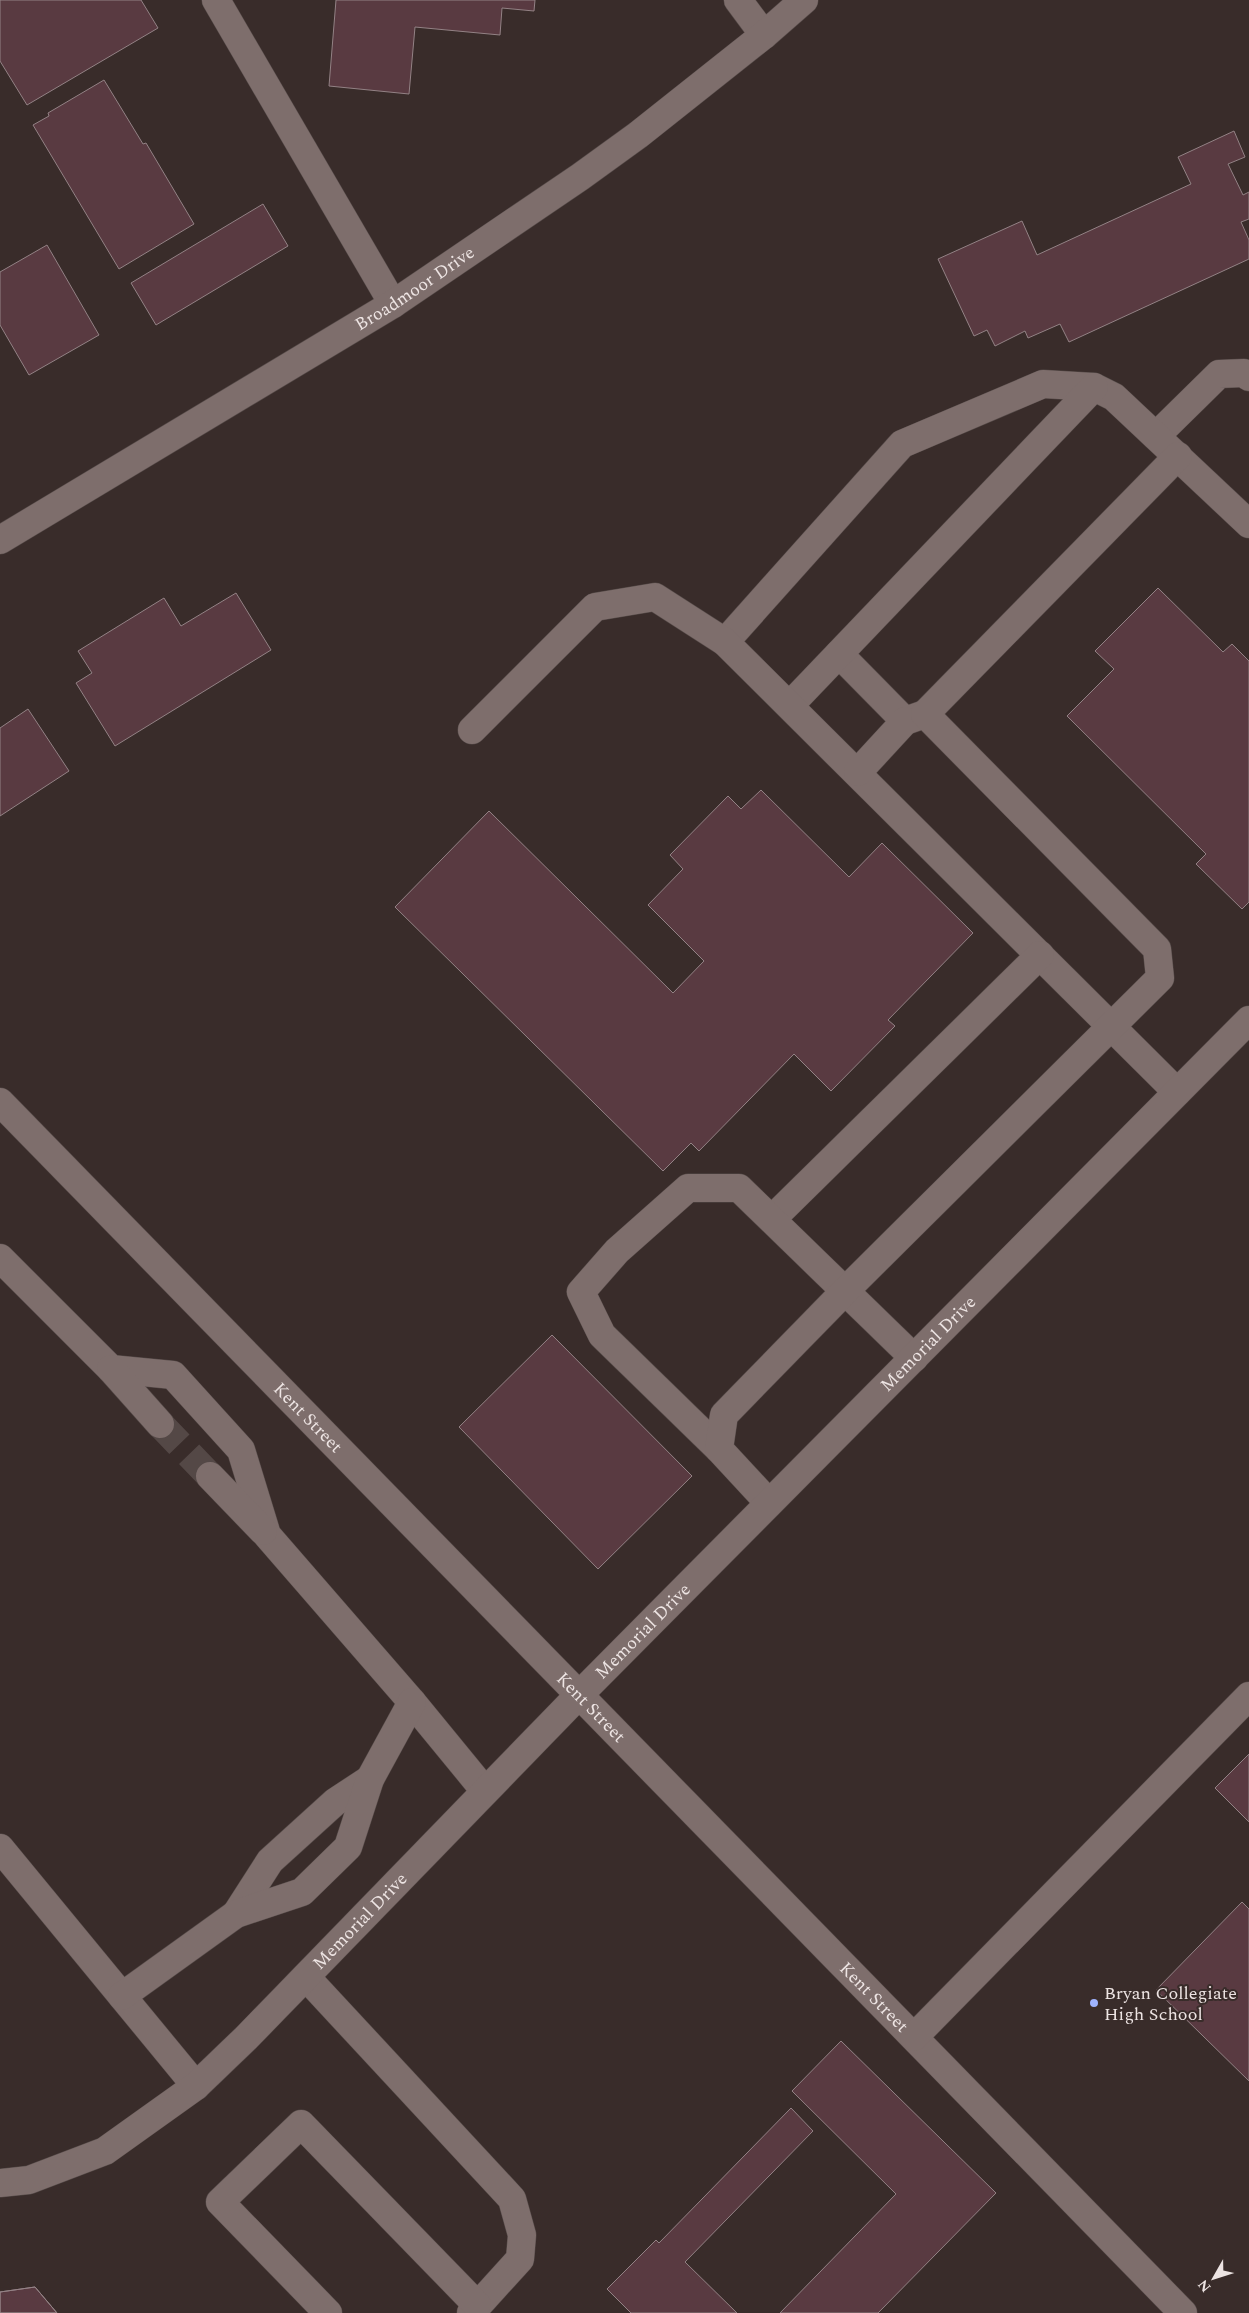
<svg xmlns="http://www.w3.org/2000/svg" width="1249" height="2313" viewBox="0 0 1249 2313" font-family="Spectral,serif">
<rect width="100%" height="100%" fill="#392c2a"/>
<path fill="#593a41" stroke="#938285" d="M0,0h141l17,28 -131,77 -27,-44z
M336,0h199l-1,11 -32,-3 -2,27 -85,-8 -6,67 -80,-8z
M104,80l39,64 3,-1 48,81 -75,45 -86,-144 16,-9 -1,-3z
M1234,131l11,26 -17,7 15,31 6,-3v27l-8,3 8,18v19l-180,83 -9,-18 -32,14 -3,-7 -30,15 -8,-16 -13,6 -36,-77 84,-38 15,34 154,-71 -13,-27z
M263,204l25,42 -132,79 -25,-42z
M47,245l52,90 -70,40 -29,-50v-53z
M1158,588l65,64 9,-8 17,17v241l-7,7 -46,-45 10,-10 -139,-138 47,-47 -19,-18z
M236,593l35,57 -156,96 -39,-63 16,-10 -14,-22 86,-53 17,28z
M28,709l41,62 -69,45v-88z
M761,790l88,87 33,-34 91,90 -85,87 7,6 -64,65 -37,-37 -95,97 -8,-8 -28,28 -268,-264 94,-96 184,182 31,-32 -56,-56 35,-36 -13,-14 58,-59 13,13z
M552,1335l140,141 -94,93 -139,-142z
M1249,1754v68l-34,-34z
M1242,1902l7,7v172l-93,-91z
M841,2041l155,152 -118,120h-98l116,-119 -104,-103z
M791,2108l22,23 -128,131 52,51h-106l-24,-24 49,-49 3,3z
M35,2287l22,26h-57v-21z
M35,2287l22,26h-57v-21z"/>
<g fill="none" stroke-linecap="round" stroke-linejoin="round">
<path stroke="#544846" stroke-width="28" stroke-dasharray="28 14" stroke-linecap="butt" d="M160,1424l50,52"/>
<g stroke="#554a48" stroke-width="29">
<g id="minor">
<path d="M216,0l177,304"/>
<path d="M738,0l26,35"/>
<path d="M1156,436l63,-62 25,-1 5,4"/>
<path id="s1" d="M0,540l393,-236 187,-127 58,-42 126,-100 40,-35"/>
<path d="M725,642l177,-198 141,-60 51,3 20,10 135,127"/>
<path d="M839,654l66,67 20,-7"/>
<path d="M790,705l304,-318"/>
<path d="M472,730l123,-123 60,-10 70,45 452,450"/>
<path d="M858,772l47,-51"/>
<path id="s2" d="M0,1102l1183,1211"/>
<path d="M772,1219l268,-264"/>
<path d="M0,1258l111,111 62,6 68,75 26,85 145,167 73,89"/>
<path d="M111,1369l49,55"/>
<path d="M719,1449l-117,-114 -21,-43 36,-41 71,-63h51l175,170"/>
<path d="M210,1476l53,55"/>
<path d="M769,1503l-50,-54 5,-34 122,-125 314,-312 -3,-29 -232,-235 253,-258"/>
<path d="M0,1848l196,238"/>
<path d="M236,1914l34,-53 65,-59 35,-23"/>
<path d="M306,1977l206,222 10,36 -2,24 -49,54"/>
<path d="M122,1996l114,-82 66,-22 46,-45 22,-68 42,-77"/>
<path d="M914,2037l335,-341"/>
<path id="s3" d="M0,2183l29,-3 76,-29 91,-65 50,-48 333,-343 670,-675"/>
<path d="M328,2313l-108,-111 81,-78 176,181"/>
</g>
</g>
<use href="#minor" stroke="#7e6e6c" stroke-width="28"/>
</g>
<circle fill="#9fb3fd" stroke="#392c2a" stroke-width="2" cx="1094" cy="2003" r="5"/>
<g text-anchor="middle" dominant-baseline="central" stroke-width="4" stroke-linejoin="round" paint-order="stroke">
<g font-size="18" fill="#ede4e3" stroke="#392c2a">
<text stroke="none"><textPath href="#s1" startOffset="485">Broadmoor Drive</textPath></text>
<text stroke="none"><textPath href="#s3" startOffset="1265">Memorial Drive</textPath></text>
<text stroke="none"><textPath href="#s2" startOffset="441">Kent Street</textPath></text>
<text stroke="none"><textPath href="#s3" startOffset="860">Memorial Drive</textPath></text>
<text stroke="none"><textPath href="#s2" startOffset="846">Kent Street</textPath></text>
<text stroke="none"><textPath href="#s3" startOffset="455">Memorial Drive</textPath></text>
<text stroke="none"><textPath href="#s2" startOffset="1251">Kent Street</textPath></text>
</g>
<g font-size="18" fill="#ede4e3" stroke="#392c2a" text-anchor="start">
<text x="1104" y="1993">Bryan Collegiate<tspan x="1104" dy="21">High School</tspan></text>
</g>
</g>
<g transform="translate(1214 2278) rotate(231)" stroke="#392c2a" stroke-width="4" paint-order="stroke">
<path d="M0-4L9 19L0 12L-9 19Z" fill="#ede4e3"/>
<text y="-8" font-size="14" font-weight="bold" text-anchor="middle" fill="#ede4e3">N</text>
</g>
</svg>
